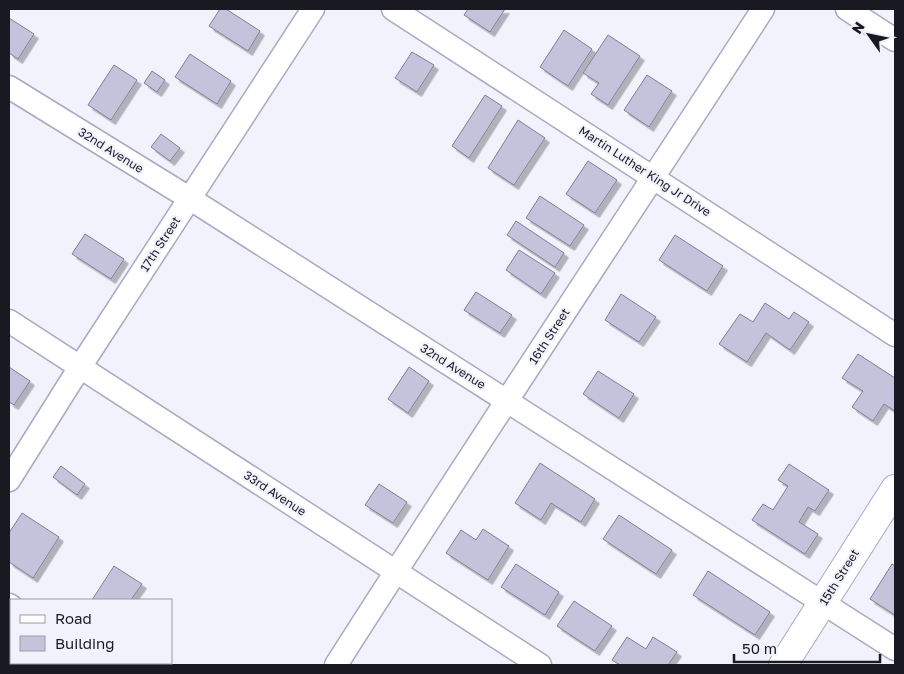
<svg xmlns="http://www.w3.org/2000/svg" width="904" height="674" viewBox="0 0 904 674" font-family="'Golos Text',sans-serif">
<defs>
<filter id="shadow"><feDropShadow dx="4.5" dy="4.5" stdDeviation="0" flood-color="#0004"/></filter>
</defs>
<rect width="100%" height="100%" fill="#f2f2fd"/>
<path fill="#c3c4dc" stroke="#7e7f95" filter="url(#shadow)" d="M220,9h6l34,22 -12,20 -39,-25z
M468,9h37l-15,23 -26,-17z
M9,18l25,16 -16,25 -9,-6z
M564,30l28,19 -24,37 -28,-19z
M608,35l32,21 -32,49 -17,-11 8,-11 -16,-10z
M412,52l22,13 -17,27 -22,-14z
M190,54l41,27 -14,23 -42,-27z
M114,65l23,15 -26,40 -23,-15z
M152,71l13,9 -8,12 -13,-9z
M647,75l25,16 -23,36 -25,-17z
M485,95l17,11 -33,52 -17,-12z
M518,120l27,18 -31,47 -26,-17z
M161,134l19,14 -10,13 -19,-14z
M588,161l29,19 -22,33 -29,-19z
M540,196l44,29 -14,21 -44,-28z
M516,221l48,32 -9,14 -48,-32z
M85,234l39,25 -13,20 -39,-25z
M675,235l48,31 -16,25 -48,-31z
M519,250l36,23 -14,21 -35,-24z
M476,292l36,23 -12,18 -36,-23z
M621,294l35,23 -17,25 -34,-22z
M765,303l24,16 5,-7 15,10 -19,28 -24,-17 -19,29 -28,-18 21,-30 13,8z
M858,354l37,24v33l-11,-7 -11,17 -21,-14 11,-16 -21,-13z
M9,367l21,14 -16,24 -5,-3z
M409,367l20,14 -21,32 -20,-14z
M598,371l36,23 -15,24 -36,-24z
M540,463l55,36 -14,23 -30,-19 -10,17 -26,-17z
M789,464l40,26 -14,21 -7,-4 -9,15 19,12 -13,20 -53,-34 11,-16 10,6 15,-24 -10,-6z
M61,466l24,18 -8,11 -24,-18z
M379,484l28,18 -14,21 -28,-18z
M22,513l37,24 -26,41 -24,-16v-29z
M619,515l53,35 -16,24 -53,-35z
M483,529l26,17 -21,34 -42,-27 15,-23 15,10z
M516,564l43,28 -14,23 -44,-28z
M892,564l3,2v49l-25,-16z
M114,566l28,18 -11,16h-39z
M708,571l62,41 -15,23 -62,-40z
M574,601l38,25 -17,25 -38,-25z
M627,637l19,12 7,-12 24,15 -9,13h-48l-8,-5z"/>
<g fill="none" stroke-linecap="round" stroke-linejoin="round">
<g stroke="#a9aac2" stroke-width="25">
<path id="street" d="M393,9l502,326
M847,9l48,31
M9,87l180,111 706,451
M9,321l531,344
M9,480l71,-113 233,-358
M9,605l2,1
M99,663l4,2
M336,665c140,-220 285,-437 427,-656"/>
</g>
<g stroke="#a9aac2" stroke-width="30">
<path id="secondary" d="M783,665l112,-176"/>
</g>
<use href="#street" stroke="#fff" stroke-width="22"/>
<use href="#secondary" stroke="#fff" stroke-width="28"/>
</g>
<g text-anchor="middle" dominant-baseline="central" stroke-width="4.5" stroke-linejoin="round" paint-order="stroke">
<g font-size="12" fill="#181921" stroke="#f2f2fd">
<text transform="translate(111 150) rotate(32)">32nd Avenue</text>
<text transform="translate(645 171) rotate(33)">Martin Luther King Jr Drive</text>
<text transform="translate(160 244) rotate(-57)">17th Street</text>
<text transform="translate(549 336) rotate(-57)">16th Street</text>
<text transform="translate(453 366) rotate(32)">32nd Avenue</text>
<text transform="translate(275 493) rotate(33)">33rd Avenue</text>
<text transform="translate(839 577) rotate(-58)">15th Street</text>
</g>
</g>
<rect width="904" height="674" fill="none" stroke="#181921" stroke-width="20"/>
<rect x="10" y="599" width="162" height="65" fill="#f2f2fd" stroke="#9b9ba5"/>
<rect x="20" y="615" width="25" height="8" fill="#ffffff" stroke="#9b9ba5"/>
<text x="55" y="624" font-size="15" fill="#181921">Road</text>
<rect x="20" y="636" width="25" height="15" fill="#c3c4dc" stroke="#9b9ba5"/>
<text x="55" y="649" font-size="15" fill="#181921">Building</text>
<g transform="translate(869 35) rotate(303)" stroke="#f2f2fd" stroke-width="4" paint-order="stroke">
<path d="M0-4L9 19L0 12L-9 19Z" fill="#181921"/>
<text y="-8" font-size="14" font-weight="bold" text-anchor="middle" fill="#181921">N</text>
</g>
<path d="M734 654v8h146v-8" fill="none" stroke="#181921" stroke-width="2.5"/>
<text x="742" y="654" font-size="15" fill="#181921" stroke="#f2f2fd" stroke-width="4" paint-order="stroke">50 m</text>
</svg>
